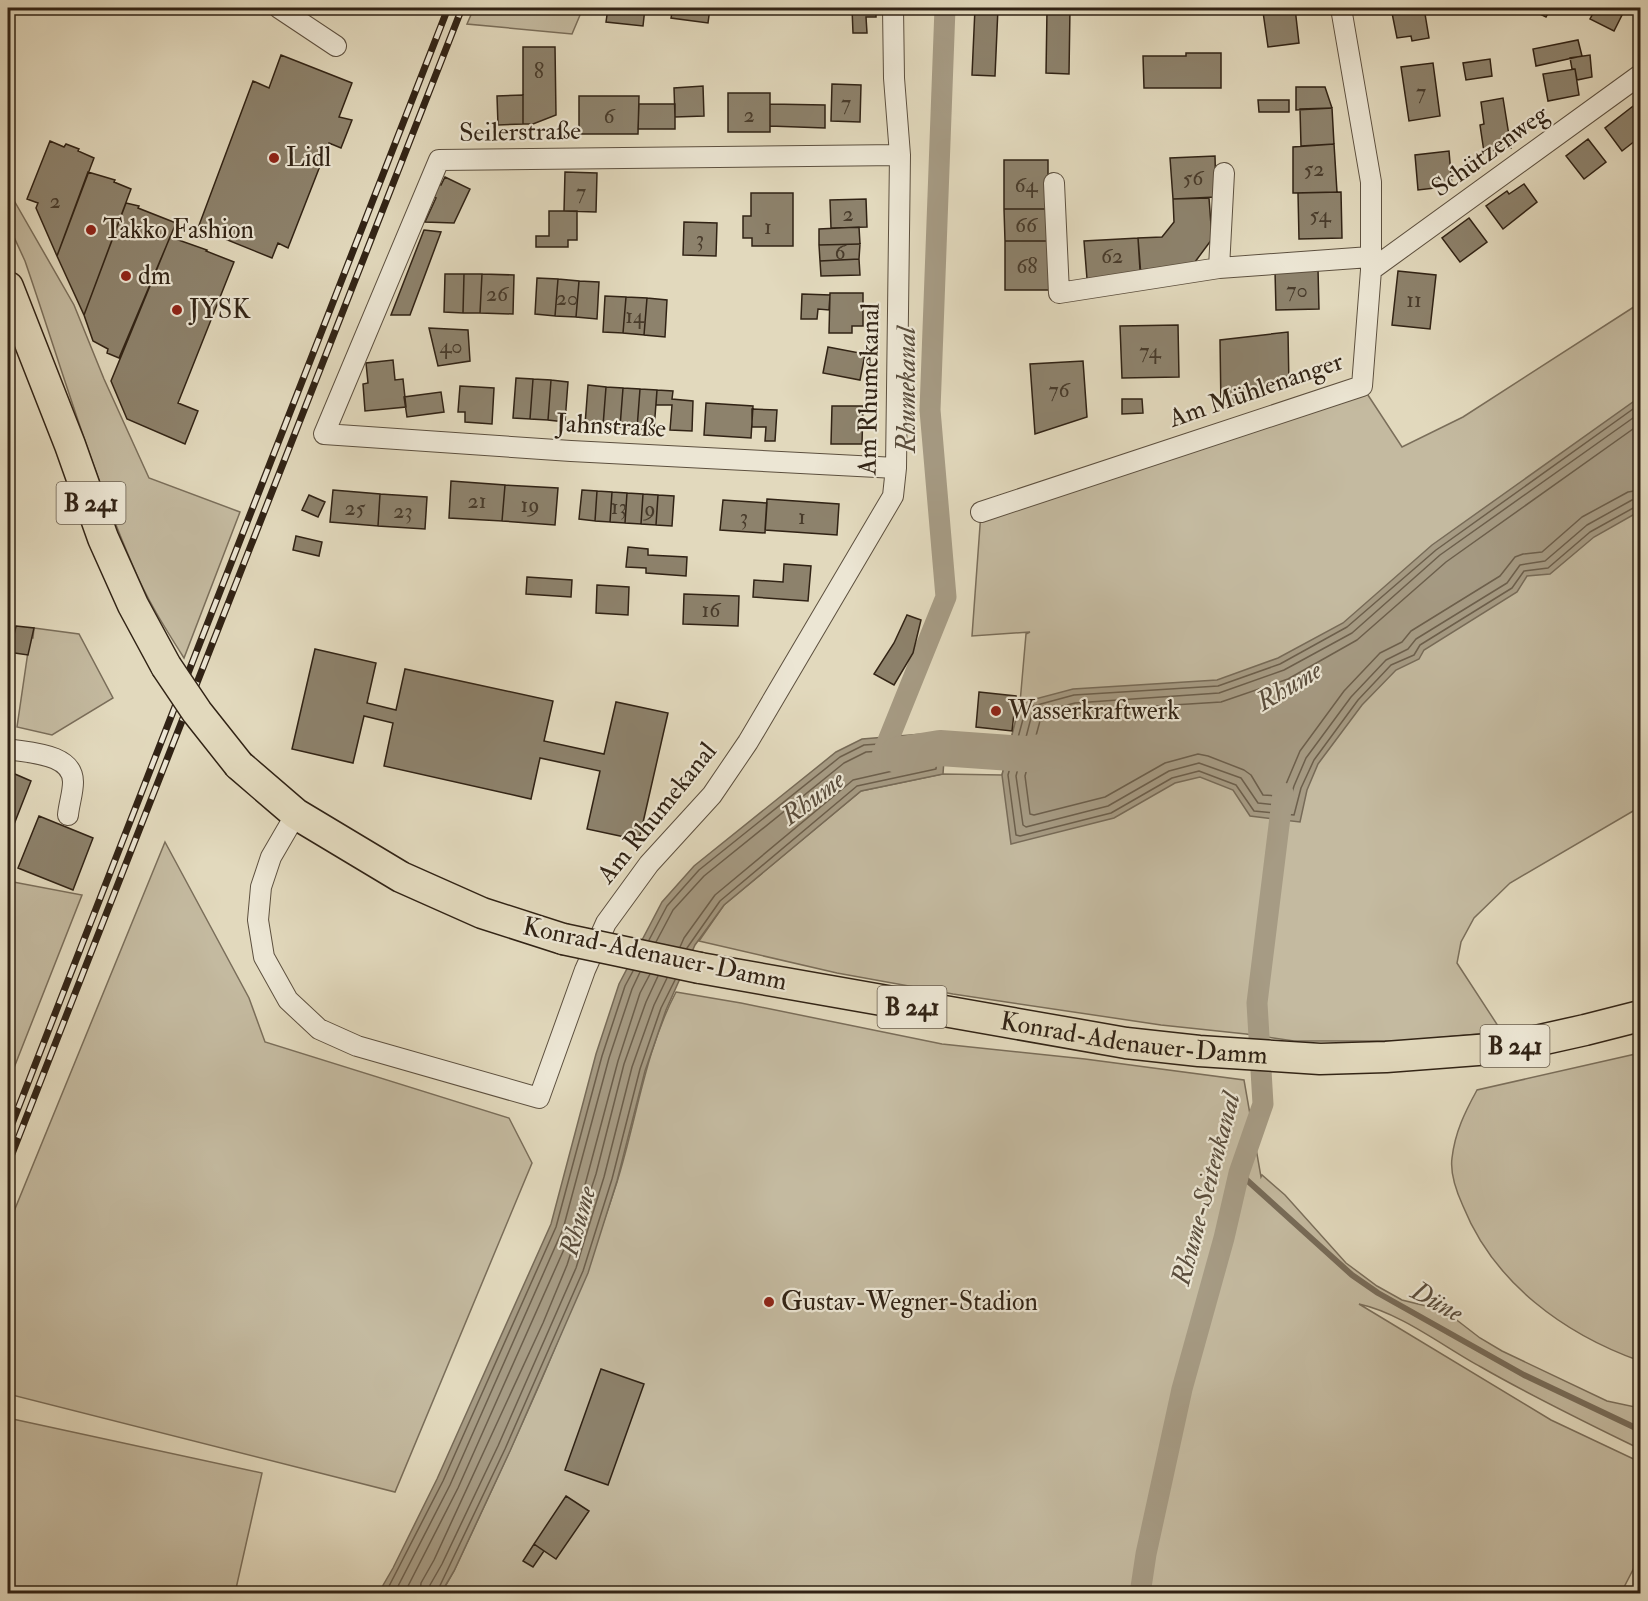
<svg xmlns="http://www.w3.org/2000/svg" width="1648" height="1601" viewBox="0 0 1648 1601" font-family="'IM FELL Double Pica',serif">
<rect width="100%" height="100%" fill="#e2d9bd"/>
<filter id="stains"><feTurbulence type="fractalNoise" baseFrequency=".00333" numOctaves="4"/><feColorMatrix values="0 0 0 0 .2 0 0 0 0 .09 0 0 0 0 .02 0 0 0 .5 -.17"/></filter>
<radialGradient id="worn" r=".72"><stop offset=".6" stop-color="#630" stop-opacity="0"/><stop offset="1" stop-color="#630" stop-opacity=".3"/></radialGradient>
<path fill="#c4baa0" stroke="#7a6e5a" stroke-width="1.5" d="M474,8h109l-11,26 -105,-10z
M8,190l66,115 30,74 45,99 91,34 -56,146c-19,-30 -38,-60 -51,-92 -43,-99 -73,-203 -108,-305l-17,-37z
M1640,303v504l-130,76 -36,35 -13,24 -4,21 45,69 -102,9h-106l-48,-7 -85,-9 -208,-31 -116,-21 -138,-32 25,-36 137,-114 82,-17 59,1 18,-72 6,-69 4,-2 -58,4 9,-124 381,-126 40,61 61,-30z
M34,628l45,6 34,64 -61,37 -35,-8 13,-89h3z
M165,842l84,156 16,44 244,76 23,45 -137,329 -387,-98v-168z
M8,881l74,14 -74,188z
M676,992l65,11 201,41 143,15 159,21 17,97 1,-2 23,20 61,68 31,23 25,14 24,6 11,-6 21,21 22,17 22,13 105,50 33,7v41c-53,-26 -107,-52 -159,-82 -37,-20 -80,-54 -122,-63l192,116 89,42v94l-19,37 -1180,1 13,-23c60,-128 120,-255 163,-389 20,-64 28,-131 59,-190z
M1640,1053v308c-76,-27 -146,-78 -177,-155 -6,-13 -13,-33 -11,-48 3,-26 13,-46 25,-68z
M8,1418l254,55 -27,120h-227z"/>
<path fill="#a69b84" stroke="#776b58" stroke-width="1.5" d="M1640,397v114l-46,26 -44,37 -23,2 -10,16 -93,58 -5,9 -23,11 -34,35 -44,59 -11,26 -7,32 -50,-6 -17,-26 -33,-13 -25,6 -61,35 -103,26 -9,-69 18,-72 53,-14 144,-9 61,-22 65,-35 89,-78z
M946,732l-3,42 -82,17 -137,114 -29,40 -29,65 -21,61 -28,110 -29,92 -78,178 -56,120 -13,22 -63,1 15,-26 44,-89 114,-255 45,-170 23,-70 43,-82 32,-36 142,-114 26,-13z"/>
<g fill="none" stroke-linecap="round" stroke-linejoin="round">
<path stroke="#6c5f4c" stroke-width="1.5" d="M1640,404l-204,146 -89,77 -67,37 -62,22 -144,9 -48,13 -18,67 8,60 4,1 91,-23 61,-35 27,-7 37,14 18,26 40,4 7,-27 13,-28 44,-60 33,-35 23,-10 6,-10 92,-57 12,-17 24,-3 42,-36 45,-25 5,-1
M1640,413l-200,142 -88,78 -68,37 -65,23 -144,10 -43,11 -16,62 7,49 3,2 82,-21 61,-35 30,-8 42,15 17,25 30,3 6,-20 12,-28 45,-61 35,-37 22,-11 8,-10 91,-56 13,-18 25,-4 42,-36 45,-25 8,-1
M1640,424l-194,138 -89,78 -69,39 -67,23 -144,9 -37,10 -15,55 5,38 4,1 71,-18 60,-34 33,-9 10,2 36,14 7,5 12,20 18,1 19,-45 44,-60 36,-38 22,-11 9,-11 89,-55 15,-19 8,-3 19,-2 40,-35 46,-25 12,-2
M649,940l18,-34 32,-36 141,-113 24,-12 74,-5 -2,29 -79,17 -137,115 -33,47
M656,942l17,-32 31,-34 140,-113 22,-11 64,-4 -2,15 -75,17 -138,115 -31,43 -4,9
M650,974l-10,19 -22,68 -41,154 2,4 3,-2 14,-43 28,-110 22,-62 12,-26
M385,1594l58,-113 113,-254 46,-171 23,-70 8,-15
M394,1594l56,-109 113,-256 46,-171 23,-69 8,-17
M404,1594l54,-106 111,-250 4,-2 2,4 -8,25 -24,58 -109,237 -13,23 -1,11
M429,1594l1,-9 12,-21 56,-118 78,-178 28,-91 28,-110 22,-62 13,-27
M436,1594l69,-145 78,-178 29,-92 28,-110 21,-61 14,-28"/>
<path stroke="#776b58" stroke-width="6" d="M1239,1173l113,102 26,18 146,82 116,55"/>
<path stroke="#a69b84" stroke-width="21" d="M881,758l65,-161 -16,-187 15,-402
M1140,1594l6,-40 36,-165 42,-151 15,-65 24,-69 -6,-101 26,-210"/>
<path stroke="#a69b84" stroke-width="36" d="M897,755l43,-7 86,6 30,-4"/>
</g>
<path fill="#8d826c" stroke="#312315" stroke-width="1.5" d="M608,8h37l-2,18 -37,-4z
M673,8h37l-2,15 -37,-5z
M852,8h24v9h-10l1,16h-14z
M975,8h23l-3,68 -23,-1z
M1020,8h32v2l-32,1z
M1052,8h18l-1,66 -23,-1 1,-63h5z
M1295,8l4,35 -31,4 -5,-35z
M1391,8h33l5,30 -17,3 -1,-5 -14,2z
M1528,8h23l-5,9z
M1596,8h11l15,7 -8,16 -24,-12z
M1578,40l4,16 -46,10 -3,-17z
M523,47h32l1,68 -23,9h-10z
M1186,53h35v35h-77l-1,-32h43z
M281,55l71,28 -13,34 13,3 -11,28 -12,-5 -41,105 -10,-5 -6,15 -74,-30 55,-147 16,7z
M1590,55l2,22 -15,3 -2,-11h-3l-2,-11z
M1490,59l2,17 -26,4 -3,-17z
M1433,63l7,53 -31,5 -8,-54z
M1575,69l4,26 -31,6 -5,-27z
M832,84l29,1 -1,37 -29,-1z
M703,86l1,30 -29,1 -1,-29z
M1296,87h29l7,21 -36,2z
M728,93h42v39h-42z
M523,95v29l-25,1 -1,-29z
M579,96h60l-1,38h-59z
M1503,98l8,50 -27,4 -4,-27 4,-1 -3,-22z
M1258,100h31v12h-30z
M1637,103l3,5v29l-18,14 -17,-23z
M639,104h36v25h-37z
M770,104l55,1v23l-55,-2z
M1332,108l2,36 -33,2 -1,-37z
M1588,139l18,23 -22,17 -18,-23z
M50,141l14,6 2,-3 13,5 -1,2 16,7 -37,98 -21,-48 2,-5 -11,-4z
M1334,144l3,48 -44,1v-46z
M1449,151l3,35 -34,4 -3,-35z
M1215,156l1,41 -43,2 -3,-41z
M1004,160h44v49h-44z
M88,172l27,8 -1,2 17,7 -47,126 -27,-59z
M565,172l32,1 -1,39 -32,-1z
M445,177l25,12 -16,34 -29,-1 11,-24 -7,-3 6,-13 6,3z
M1524,184l13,18 -34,27 -17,-23 21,-15 2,3z
M1341,192l1,46 -43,1 -1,-46z
M751,193h42v53h-41v-8h-9v-22h8z
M1209,198l3,41 -20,27 -52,4 -2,-32 24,-1 12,-15 -1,-23z
M866,199l1,28 -36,1 -1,-28z
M126,203l13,3 -1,2 38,15 -57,135 -12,-5 1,-4 -15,-8 -9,-26z
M1004,209h44v32h-43z
M549,211h28v29h-9v7h-32v-11h13z
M1469,218l18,24 -27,20 -18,-24z
M684,222l33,1 -1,33 -33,-1z
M859,227l1,17 -41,1v-16z
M424,230l17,2 -31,83h-19z
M170,237l37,13 -1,1 28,11 -56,141 20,8 -13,33 -58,-25 -16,-38z
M1138,238l3,38 -54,3 -3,-38z
M1005,241h43l1,49h-44z
M860,244l-1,15 -39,2 -1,-16z
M859,259l1,16 -39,1 -1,-15z
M1318,269l1,40 -43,1 -1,-39z
M1398,271l38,4 -6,54 -38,-4z
M445,274h19l-1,39 -19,-1z
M464,274h18l-2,39h-17z
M482,274l32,1 -1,39 -33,-1z
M537,278l21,1 -3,37 -20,-2z
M558,279l21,2 -3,36 -21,-1z
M579,281l20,1 -2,37 -21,-2z
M830,293h33v33h-11v7h-23z
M802,294l28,1 -1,15 -11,-1 -1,10h-16z
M605,296l21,1 -3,36 -20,-1z
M626,297l21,1 -3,37 -21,-2z
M647,298l20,2 -2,37 -21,-2z
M1178,325l1,52 -57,1 -2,-52z
M429,328l39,2 2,31 -32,5z
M1288,332l1,55 -68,21 -1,-68z
M828,347l37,7 -5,26 -37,-7z
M393,360l2,20 8,-1 3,28 -41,4 -2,-27 5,-1 -2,-20z
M1083,361l4,56 -52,17 -5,-70z
M516,378l17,1 -3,40 -17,-1z
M533,379l18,1 -3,40 -18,-1z
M551,380l17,2 -3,40 -17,-2z
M588,385l18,2 -3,39 -18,-1z
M460,386l34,2 -2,36 -27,-2v-10h-7z
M606,387l17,1 -3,39 -17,-1z
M623,388l17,1 -3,40 -17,-2z
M640,389l17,1 -3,40 -17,-1z
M657,390l16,1 -1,8 21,2 -1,30 -22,-1 2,-25h-16z
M441,392l3,20 -37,5 -3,-20z
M1122,399h20l1,14 -21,1z
M706,403l47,3 -2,32 -47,-3z
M832,406h31l-1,38h-31z
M752,409l25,1 -2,31h-10l1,-14h-14z
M451,481l54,4 -3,36 -53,-3z
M505,485l53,3 -3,37 -53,-4z
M333,490l47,4 -2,32 -48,-4z
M582,490l15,1 -2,30 -16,-2z
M597,491l15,1 -2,30 -15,-1z
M612,492l15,1 -2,30 -15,-1z
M627,493l16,1 -2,30 -16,-1z
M380,494l47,3 -2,32 -47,-3z
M643,494l15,1 -2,30 -15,-1z
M309,495l16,7 -7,15 -16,-7z
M658,495l16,1 -2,30 -16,-1z
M767,499l72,5 -2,31 -72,-5z
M723,500l44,3 -2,30 -45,-3z
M296,536l26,6 -3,14 -26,-6z
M8,538l3,1 -3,30z
M628,547l20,2v6l39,2 -1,19 -40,-3v-5l-20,-1z
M784,564l27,2 -3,35 -55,-4 1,-17 29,2z
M527,577l45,3 -1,17 -45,-3z
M597,585l32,2 -1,28 -32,-2z
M684,594l55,2 -1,30 -55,-2z
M907,615l14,5 -8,33 -19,32 -20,-11 20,-31z
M16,626l18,2 -6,27 -20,-3v-18l6,1z
M315,649l61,14 -9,40 29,7 9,-41 148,32 -9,40 60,13 12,-52 52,11 -29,127 -52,-11 13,-58 -60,-13 -9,41 -147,-33 9,-43 -29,-7 -11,47 -61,-14z
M979,692l37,4 -4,35 -36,-4z
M8,771l23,10 -20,51 -3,-1z
M39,816l54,22 -20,52 -55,-22z
M601,1369l43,15 -36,101 -43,-15z
M566,1496l23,15 -33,48 -22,-15z
M534,1544l10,7 -11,16 -10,-6z"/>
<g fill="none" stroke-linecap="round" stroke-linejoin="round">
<g stroke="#5d503f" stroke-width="22">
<path id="street" d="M279,8l57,38
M1054,183l5,110 160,-25 5,-95
M1219,268l151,-11
M1371,270l269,-195
M896,468l-325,-17 -247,-17 115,-274 461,-5
M981,512l381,-126 9,-116v-88l-30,-174
M8,749c20,4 65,4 65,33 0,11 -4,22 -5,33
M296,814l-25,43 -10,30 -3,33 6,37 24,43 31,29 38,17 182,52 46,-128 21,-47 43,-59 63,-69 36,-53 145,-246 3,-28 4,-313 -6,-77 -1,-70"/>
</g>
<g stroke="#312315" stroke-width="33">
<g id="primary">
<path d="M8,287l62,158 33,93 30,67 33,61"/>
<path d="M239,765l57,49 105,63 81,36 81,26"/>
<path id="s1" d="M700,968l426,75 73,8 121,8 66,-2 118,-9 81,-18 55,-14"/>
</g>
</g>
<use href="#street" stroke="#ece6d4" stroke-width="20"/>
<use href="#primary" stroke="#e2d9bd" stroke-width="30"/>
<g stroke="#312315" stroke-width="7">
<path id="rail" d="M8,1134l440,-1126
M8,1164l454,-1156"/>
</g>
<use href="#rail" stroke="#ece6d4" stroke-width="4.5" stroke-dasharray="14" stroke-linecap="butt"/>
<g stroke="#312315" stroke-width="33" stroke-linecap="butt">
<path id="primary-bridge" d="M166,666l31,46 42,53
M563,939l137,29"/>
</g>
<use href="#primary-bridge" stroke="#e2d9bd" stroke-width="30"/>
</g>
<g fill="#8f2418" stroke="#ece6d4" stroke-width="2">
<circle cx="274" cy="158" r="6"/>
<circle cx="91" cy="230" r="6"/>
<circle cx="126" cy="276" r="6"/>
<circle cx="177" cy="310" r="6"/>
<circle cx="996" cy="711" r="6"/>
<circle cx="769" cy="1302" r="6"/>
</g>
<g text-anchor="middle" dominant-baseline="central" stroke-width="4.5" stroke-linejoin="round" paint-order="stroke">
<g font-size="22" fill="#483b2b">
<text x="539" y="71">8</text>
<text x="1421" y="92">7</text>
<text x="846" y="103">7</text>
<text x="749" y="115">2</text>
<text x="609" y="116">6</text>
<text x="1314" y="169">52</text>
<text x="1193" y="178">56</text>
<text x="1026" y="185">64</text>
<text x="581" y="192">7</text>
<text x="55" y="201">2</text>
<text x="848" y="214">2</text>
<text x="1320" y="215">54</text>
<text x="1026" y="225">66</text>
<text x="768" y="227">1</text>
<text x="700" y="239">3</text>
<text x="840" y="252">6</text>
<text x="1112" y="256">62</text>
<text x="1027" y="266">68</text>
<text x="1297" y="290">70</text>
<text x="497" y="294">26</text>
<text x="567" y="298">20</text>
<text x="1414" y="300">11</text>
<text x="635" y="316">14</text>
<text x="451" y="346">40</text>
<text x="1150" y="351">74</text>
<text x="1059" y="390">76</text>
<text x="477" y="501">21</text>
<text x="530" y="505">19</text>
<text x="619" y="507">13</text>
<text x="355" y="508">25</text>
<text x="650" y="509">9</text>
<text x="403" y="511">23</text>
<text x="744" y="517">3</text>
<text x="802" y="517">1</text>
<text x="711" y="610">16</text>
</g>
<g fill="#ece6d4" stroke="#695e4e" stroke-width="1.5">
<rect x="56.5" y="482" width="69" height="42" rx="4.5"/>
<rect x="877.5" y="986" width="69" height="42" rx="4.5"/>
<rect x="1480.5" y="1025" width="69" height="42" rx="4.5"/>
</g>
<g font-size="24" font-weight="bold" fill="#312315">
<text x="91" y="503">B 241</text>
<text x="912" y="1007">B 241</text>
<text x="1515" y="1046">B 241</text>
</g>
<g font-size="26" fill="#312315" stroke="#ece6d4">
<text transform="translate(520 132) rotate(-1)">Seilerstraße</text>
<text transform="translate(1490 151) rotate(-36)">Schützenweg</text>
<text transform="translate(869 389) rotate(-89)">Am Rhumekanal</text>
<text transform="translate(1256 390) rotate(-19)">Am Mühlenanger</text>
<text transform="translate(611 426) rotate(3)">Jahnstraße</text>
<text transform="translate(657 813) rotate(-51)">Am Rhumekanal</text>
<text transform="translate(655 954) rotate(12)">Konrad-Adenauer-Damm</text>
<text stroke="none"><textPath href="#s1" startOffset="440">Konrad-Adenauer-Damm</textPath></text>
</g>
<g font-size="26" fill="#312315" stroke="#ece6d4" text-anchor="start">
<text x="286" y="158">Lidl</text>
<text x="103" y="230">Takko Fashion</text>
<text x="138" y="276">dm</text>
<text x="189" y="310">JYSK</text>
<text x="1008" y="711">Wasserkraftwerk</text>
<text x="781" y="1302">Gustav-Wegner-Stadion</text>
</g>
<g font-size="27" font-style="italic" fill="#5a4d3c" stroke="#ece6d4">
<text transform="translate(906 390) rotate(-90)">Rhumekanal</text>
<text transform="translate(1289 686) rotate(-31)">Rhume</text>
<text transform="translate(813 798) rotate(-37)">Rhume</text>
<text transform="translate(1206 1189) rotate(-75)">Rhume-Seitenkanal</text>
<text transform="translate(578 1221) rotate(-74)">Rhume</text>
<text transform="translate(1437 1302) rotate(29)">Düne</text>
</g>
</g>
<rect width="1648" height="1601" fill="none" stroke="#e2d9bd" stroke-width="30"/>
<rect x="9" y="9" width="1630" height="1583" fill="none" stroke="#312315" stroke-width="3"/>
<rect x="15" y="15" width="1618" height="1571" fill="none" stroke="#312315" stroke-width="1.5"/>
<rect width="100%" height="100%" filter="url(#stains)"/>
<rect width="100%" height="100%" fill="url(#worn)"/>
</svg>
